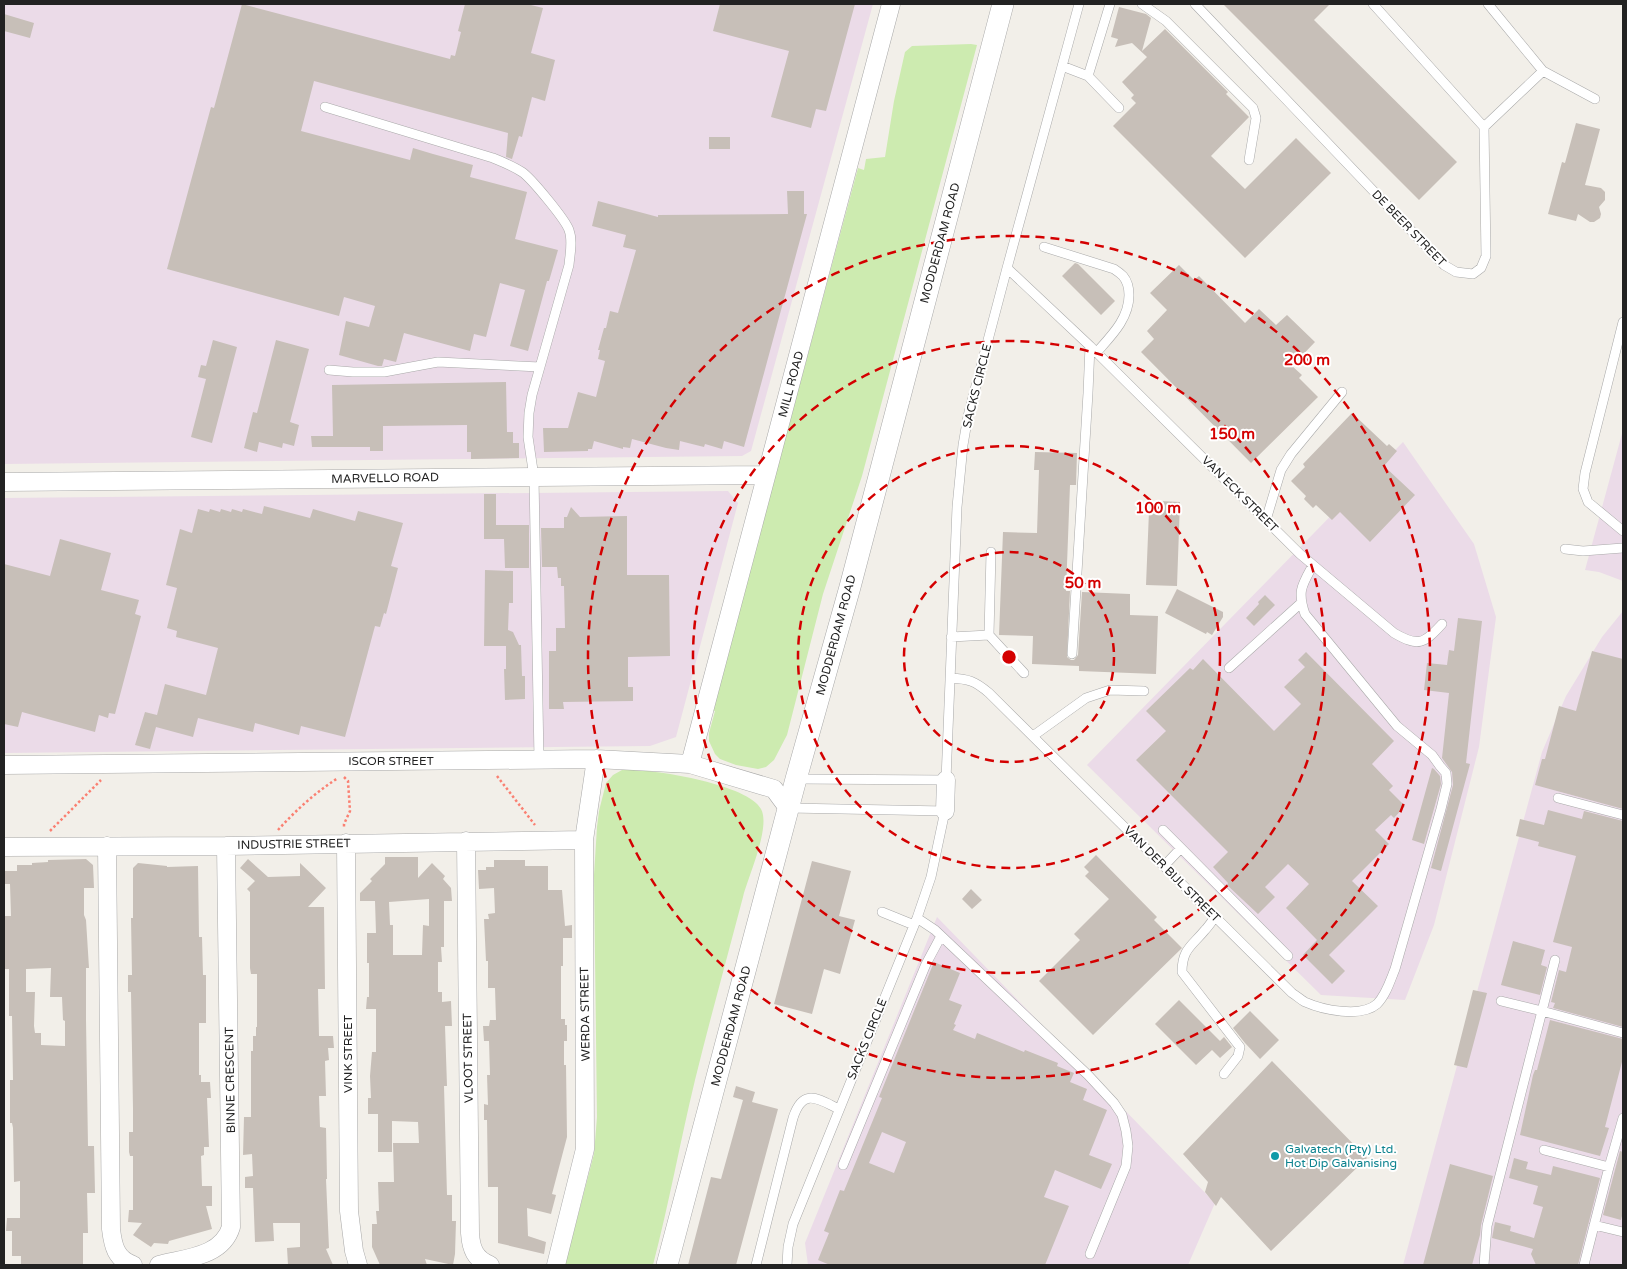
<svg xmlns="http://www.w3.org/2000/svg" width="1627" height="1269" viewBox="0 0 1627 1269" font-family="'Varela Round',sans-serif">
<rect width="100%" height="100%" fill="#f2efe9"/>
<path fill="#ebdbe8" d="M4,4h869l-122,447 -9,5 -738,8z
M1623,430v151l-24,-9 -14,-2z
M1403,442l71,102 22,73 -17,130 -45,178 -29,75 -84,-5 -234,-230z
M728,491l10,12 -62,234 -26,9 -646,7v-255z
M1623,611v654h-220l139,-513 24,-56 36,-59z
M937,917l278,286 -27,62h-380l-3,-22z"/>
<path fill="#cdebb0" d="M971,44l6,1 -115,431 -39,118 -36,141 -13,25 -8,7 -8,2 -22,-4 -16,-6 -5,-5 -6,-13v-8l6,-22h-3l146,-543 6,2 2,-11 19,-2 9,-56 11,-49 7,-6z
M622,770c27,-2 126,14 139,39 10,18 -13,68 -18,88 -16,61 -33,122 -48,183 -15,62 -26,124 -42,185h-88l29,-111 3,-37 -3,-242 3,-48 2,-16 7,-28 7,-8z"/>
<path fill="#c7bfb8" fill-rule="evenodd" d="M242,4l208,55 1,-4 4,1 6,-24 -3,-1 7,-27h62l16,4 -12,45 24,7 -10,41 -13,-4 -10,40 -3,-1 -7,23 -6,-2 2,-24 -194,-52 -13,50 109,29 3,-12 20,6 40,11 -3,12 57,15 -12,47 43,11 -9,31h-2l-19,70 -18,-5 15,-56 -25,-7 -14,54 -12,-3 -4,17 -66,-18 -8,29 -12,-3 -2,7h-4l-39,-11 7,-34 23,6 6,-21 -31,-9 -5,19 -172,-47 44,-162 3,1z
M720,4h135l-29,107 -10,-2 -5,19 -40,-11 18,-66 -76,-20z
M1223,4h107l-16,16 143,142 -38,38z
M1119,7l27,7 5,4 -9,33 23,-22 63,63 -2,2 23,23 -38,39 34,33 51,-51 35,35 -86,85 -132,-132 23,-23 -5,-5 3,-3 -12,-13 25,-25 -15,-14 -17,4 3,-8 -7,-2z
M4,14l30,9 -4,15 -26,-7z
M1576,123l24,6 -15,56 16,3 4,4v8l-6,7 2,7 -1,4 -6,4h-4l-12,-8 -2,7 -28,-7 14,-52 3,1z
M709,137h21v12h-21z
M787,191h17v23h3l-63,233 -20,-6 -2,8 -17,-5 -1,3 -24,-6 -1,9 -13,-2 -34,-9 -2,9 -7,-1v2l-29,-8 -2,8h-4v2l-44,1 -1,-24h25l10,-36 18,5 9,-36 -7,-2 2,-9h-2l6,-22h2l4,-17 8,2 18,-63 -13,-3 3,-12 -34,-9 6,-25 60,16v-2l130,-1z
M1075,263l3,1 37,37 -14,14 -39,-39z
M1179,265l15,15 5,-4 46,47 14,-14 17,16 11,-10 28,27 -23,24 10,9 -3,3 19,19 -67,66 -110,-111 13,-13 -7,-8 20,-21 -17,-17z
M213,340l24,7 -25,96 -21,-6 15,-58 -8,-2 3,-12 5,1z
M276,340l33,9 -19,73 9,3 -5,21 -11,-3 -1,5 -23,-6 -2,10 -13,-4 9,-36 4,1z
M506,382l1,50h6v11h6v15l-48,1v-7h-4v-27l-84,1v25h-13v-4h-58l-1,-11h22l-1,-51z
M1352,413l35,33 2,-2 8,7 -13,15 31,29 -45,47 -30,-30 -8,8 -16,-15 -3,3 -9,-9 2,-3 -15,-15 14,-14 -2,-3z
M1035,452l42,1 -1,32h-6l-4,106h4l-3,66 4,3h3l4,-5 4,-63 48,2v21l28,1 -2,58 -77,-3v-5l-47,-2 1,-28 -34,-1 4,-103 34,1 2,-63h-5z
M484,494h12v31h33v43h-24l-1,-29h-20z
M1159,501l21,1 -3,84 -31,-1 3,-74h10z
M264,506l46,12 3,-9 42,12 3,-10 45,12 -12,43 7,2 -12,46 -2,-1 -4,14 -5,-1 -30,111 -44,-11 -2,9 -44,-12 -2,9 -55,-14 -5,19 -37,-10 -6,22 -15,-4 10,-33 12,3 8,-31 41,11 12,-47 -42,-11 1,-6 -10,-3 10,-40 -11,-3 14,-56 12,4 6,-24 11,3 1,-3 10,3 1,-3 10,3 1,-3 10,3 1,-3 19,5z
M571,507l9,10 47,-1v59h42l1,81 -42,1v30h5v14l-70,1 1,7h-15v-58h7v-23h9l-1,-42h-3v-8h-3l-1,-11h-15l-1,-39h23v-11h3z
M60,539l51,14 -10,37 38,10 -4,14 6,2 -26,98 -6,-1 -1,5 -9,-3 -4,17 -73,-20 -4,15 -14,-3v-160l46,12z
M485,570l28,1v32h-4l-1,27 5,2 6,13h2l1,31h3v23l-20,1 -1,-31h2v-23h-22z
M1177,589l46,23v5l-11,18 -5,-3 -1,2 -41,-21z
M1265,595l10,10 -21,21 -8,-8 13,-14 -1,-2z
M1458,618l24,3 -16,142 4,1 -29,107 -10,-3 22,-83 -1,-13 -10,-14 7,-65 -25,-3 3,-27 20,2 2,-15 5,1z
M1592,651l31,8v150l-88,-24 7,-26h3l14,-53 17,5z
M1306,652l88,89 -22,23 21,22 -4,4 16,16 -11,12 -3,-3 -16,15 14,14 -37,37 26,25 -49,49 16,16 -13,13 -29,-29 14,-15 -31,-32 23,-24 -21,-20 -23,23 10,10 -17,17 -31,-29 1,-2 -15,-16 15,-15 -92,-92 30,-29 -20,-20 44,-43 3,2 10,-11 71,72 27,-27 -17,-17 21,-20 -7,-7z
M1432,768l2,1 6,7 1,8 -17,60 -12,-4z
M1548,810l34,9 2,-8 39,10v206l-70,-19 2,-5 -4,-1 8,-32 7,2 6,-25 -19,-5 23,-86 -38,-10 1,-4 -23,-6 4,-17 24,6z
M1096,855l61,62 -3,3 28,28 -89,87 -54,-54 41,-41 -6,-6 35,-35 -24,-23 4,-4 -5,-5z
M385,857h33v21l14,-15 13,13 -2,3 8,9 1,13h-8v46h-3l1,15h-4v30h4v10l9,-1 1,25h-7l2,60h-3l3,109h5v26h4l-1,33 -2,11 -28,-6 2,6h-47l-8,-18v-23h5l-1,-13h3l-1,-29h16l-1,-39h26l-1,-21 -26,-1v31h-14v-38h-10v-16h3l-1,-22 2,-24h4v-43h-10l1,-12h2v-34h-2v-30h9l-1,-32h-15v-8l12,-12 -2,-2 15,-15zM429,899v27l-6,-1 -1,30h-29v-30h-3l-1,-23z
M86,859l7,6 1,23h-10v27l2,5 3,48h-3v52l2,126h6l1,47h-8l1,40h-5v32h-62v-9h-9v-25h-6l1,-13h13v-37l-6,1 -1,-54 -1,-5h-2v-43h3l-1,-64h-3v-47h-5v-30h1v-23h6l-1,-32h-6v-13h13v-6h15v-2l16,-1v-2zM51,968l-1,29h12l1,23 2,1v25l-24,-1v-12h-6l-1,-7 1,-34h-9v-23z
M248,859l20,18 32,-1v-13l26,25 -18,19h16l1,82h-7l1,47h14l1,12h-6l1,12 -4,1 1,35h-7l1,31 6,1 1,51h-1l3,69 -3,1 7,16h-45l-1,-17 13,-1v-24h-27l1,18 -19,1 -2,-54h-8v-11l8,-1 -1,-22 -9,1 1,-38h7v-66h2v-15h3v-9h1v-53h-6l-1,-6v-76l-3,-3 8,-8 -15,-13z
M494,860h31v6h23v24h14l3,36 7,-1v13h-9v28h-2v53h4v6h2v16h-3v24h2l1,72 -15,57 4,1 -5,19 -24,-6 1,28 18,6 -2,12 -46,-11v-56h-10l-1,-67h-3v-16l4,1 -1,-30h3l-1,-34h-5l-1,-15h6l1,-6h6l-1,-32h-7v-27h-2l-2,-42h5l-1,-5 7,-1 -1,-25 -15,1 -1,-19h8v-3h8z
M812,861l39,10 -12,45 16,4 -15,54 -16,-5 -12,45 -38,-10z
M138,863l29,3v1l31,-1 1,71h3l1,38h3v48h-7v52h2v7h9l1,16h-4l2,49h-5v8l-3,1 1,30h10v20h-6l6,23 -43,12 -1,3 -14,-1 -3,4 -18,-12 9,-12 -14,-1 1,-12h4v-54h-3l-1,-4v-20h4v-24l-2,-116h-3v-17h4l-1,-57h2v-50z
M971,889l11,11 -10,9 -10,-10z
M1513,941l32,9 -4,15 6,2 -7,28 -39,-10z
M934,962l26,11 -11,27 13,5 -8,19 2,1 -3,5 22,9 2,-6 47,19 1,-2 33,13 -1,3 17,7 -4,9 17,7 -4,11 24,10 -18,45 23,9 -11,25 -46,-19 -11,27 25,9 -24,59h-215l-12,-5 11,-27 -5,-2 16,-41 4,1 38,-93 -3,-1zM882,1132l24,10 -12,31 -25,-10z
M1473,990l14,3 -20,75 -13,-3z
M1179,1000l41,41 4,-4 8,10 -12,11 -8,-8 -16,15 -41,-41z
M1250,1011l29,29 -19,19 -15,-16 -12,-15z
M1550,1020l73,19v19l-18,69 4,1 -9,28 -80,-21 13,-60 2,-5h2z
M1272,1061l95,97 -96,93 -50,-54 -5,9 -11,-14 3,-10 -25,-28z
M736,1086l19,6 -3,10 26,7 -42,156h-48l23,-88 10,2 22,-79 -10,-3z
M1620,1151l3,1v60l-2,8 -18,-5z
M1514,1158l14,4 -2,7 25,6 2,-9 47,12 -22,87h-42l-5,-11 2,-5 -41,-11 3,-16 16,4 -1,5 24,7 9,-31 -10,-3 5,-18 -29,-8z
M1450,1164l43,12 -12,49 -1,10 -8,30h-49z"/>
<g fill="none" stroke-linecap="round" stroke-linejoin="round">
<g stroke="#a9a9a9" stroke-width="10">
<path id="service" d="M1142,4l24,17 87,87 3,10 -7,42
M1195,4l249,261 12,7 17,2 8,-6 5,-12 -2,-129 -111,-123
M1062,66l26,10 31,32
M1543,71l52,28
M1088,76l22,-72
M325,107l168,51c10,4 20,8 29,14 9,6 43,47 47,58 4,11 1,23 0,35l-37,130 -3,18 -1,24 6,40 5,283
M1484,127l59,-56 -55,-67
M1044,247l70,22c3,2 7,5 9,7 5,6 6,13 6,19 0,24 -18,41 -33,58
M1007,268l83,78 210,208 94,79c24,14 30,11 48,-9
M1623,322l-38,151 -2,16 5,13 35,29
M329,370l24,2h31l54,-10 102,5
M1266,520l15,-50 10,-16 51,-62
M1565,549l18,2 40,-3
M989,635l35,38
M951,637l38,-2 2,-83
M1072,654l16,-261 2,-47
M1229,668l72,-65
M950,678c19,1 25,3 39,15l303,300c5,3 9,7 13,9 18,8 56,16 72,2 9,-9 13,-23 18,-35l46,-160 6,-25 -1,-11 -6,-7 -8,-11 -35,-29 -92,-112c-8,-23 -3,-29 8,-49
M1033,736l53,-38 24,-8 34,1
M796,779l150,1 11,-273 6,-62 5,-29 39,-148 72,-264
M1558,798l65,17
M1163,830l18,18
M1164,866l17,-18 107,108
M882,912l32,13
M1215,917c-3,4 -6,9 -10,13 -13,16 -23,19 -23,42l58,75 -2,9 -14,18
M917,918l18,12 153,145 26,28 8,12 4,16 2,15 -2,20 -36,88
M1501,1001l41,10 13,-51
M1544,1150l65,17 14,-49
M843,1165l83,-201 15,-28
M1594,1225l29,7
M756,1265l37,-147c10,-31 25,-19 46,-9
M787,1265l1,-18 5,-23 124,-306 14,-41 14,-66 -156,-3
M1484,1265l3,-39 55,-215 81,22
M1584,1265l25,-98"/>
</g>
<g stroke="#a9a9a9" stroke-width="19">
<path id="minor" d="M4,482l762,-7
M690,764l201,-760
M4,765l592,-6 94,5 84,25 14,19
M945,811l1,-31
M466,841l4,392c1,16 5,26 20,32
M346,843l3,368 5,40 4,14
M107,846l4,383c2,17 5,30 22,36
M4,847l222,-1 358,-6
M159,1265c26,-7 63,-8 72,-38l-5,-381
M556,1265l29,-116 -1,-309 12,-81"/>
</g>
<g stroke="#a9a9a9" stroke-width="22">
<path id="tertiary" d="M667,1265l129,-486 54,-192 153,-583"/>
</g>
<path stroke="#fa8072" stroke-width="2.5" stroke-dasharray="2.5 2.5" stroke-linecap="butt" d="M497,776l38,49
M344,777l4,4 2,30 -6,13v5
M278,830c18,-20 38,-38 60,-52
M50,831l51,-51"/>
<use href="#service" stroke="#fff" stroke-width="9"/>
<use href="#minor" stroke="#fff" stroke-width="18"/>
<use href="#tertiary" stroke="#fff" stroke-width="21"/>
</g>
<g fill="none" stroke="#d40000" stroke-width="2.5" stroke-dasharray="9 6">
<circle cx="1009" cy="657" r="105"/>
<circle cx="1009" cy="657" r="211"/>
<circle cx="1009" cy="657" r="316"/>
<circle cx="1009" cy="657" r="421"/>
</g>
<circle fill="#0f9aa8" stroke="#fff" stroke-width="2" cx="1275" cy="1156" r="5"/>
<g text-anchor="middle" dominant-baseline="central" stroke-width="4" stroke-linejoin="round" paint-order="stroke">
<g font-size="12" fill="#222" stroke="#fff">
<text transform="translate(1409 228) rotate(46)">DE BEER STREET</text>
<text transform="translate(940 243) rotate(-75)">MODDERDAM ROAD</text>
<text transform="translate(791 384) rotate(-75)">MILL ROAD</text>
<text transform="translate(977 386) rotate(-76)">SACKS CIRCLE</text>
<text transform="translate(385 478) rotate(-1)">MARVELLO ROAD</text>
<text transform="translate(1240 494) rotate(45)">VAN ECK STREET</text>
<text transform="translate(836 635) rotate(-75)">MODDERDAM ROAD</text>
<text x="391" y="761">ISCOR STREET</text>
<text transform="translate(294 844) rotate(-1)">INDUSTRIE STREET</text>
<text transform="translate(1172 874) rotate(45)">VAN DER BIJL STREET</text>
<text transform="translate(585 1014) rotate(-91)">WERDA STREET</text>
<text transform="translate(731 1026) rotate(-75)">MODDERDAM ROAD</text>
<text transform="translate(867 1039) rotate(-68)">SACKS CIRCLE</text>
<text transform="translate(348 1054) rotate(-90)">VINK STREET</text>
<text transform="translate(468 1058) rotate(-91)">VLOOT STREET</text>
<text transform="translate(230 1080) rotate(-91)">BINNE CRESCENT</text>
</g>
<g font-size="12" fill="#0d838f" stroke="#fff" text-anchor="start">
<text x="1285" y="1149">Galvatech (Pty) Ltd.<tspan x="1285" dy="14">Hot Dip Galvanising</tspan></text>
</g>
</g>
<circle cx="1009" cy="657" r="8" fill="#d40000" stroke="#fff" stroke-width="2.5"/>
<g font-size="15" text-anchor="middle" font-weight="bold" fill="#d40000" stroke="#fff" stroke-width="4" stroke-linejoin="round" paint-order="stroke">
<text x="1307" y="365">200 m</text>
<text x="1232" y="439">150 m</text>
<text x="1158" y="513">100 m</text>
<text x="1083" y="588">50 m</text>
</g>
<rect width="1627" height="1269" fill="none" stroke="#222222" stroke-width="10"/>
</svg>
